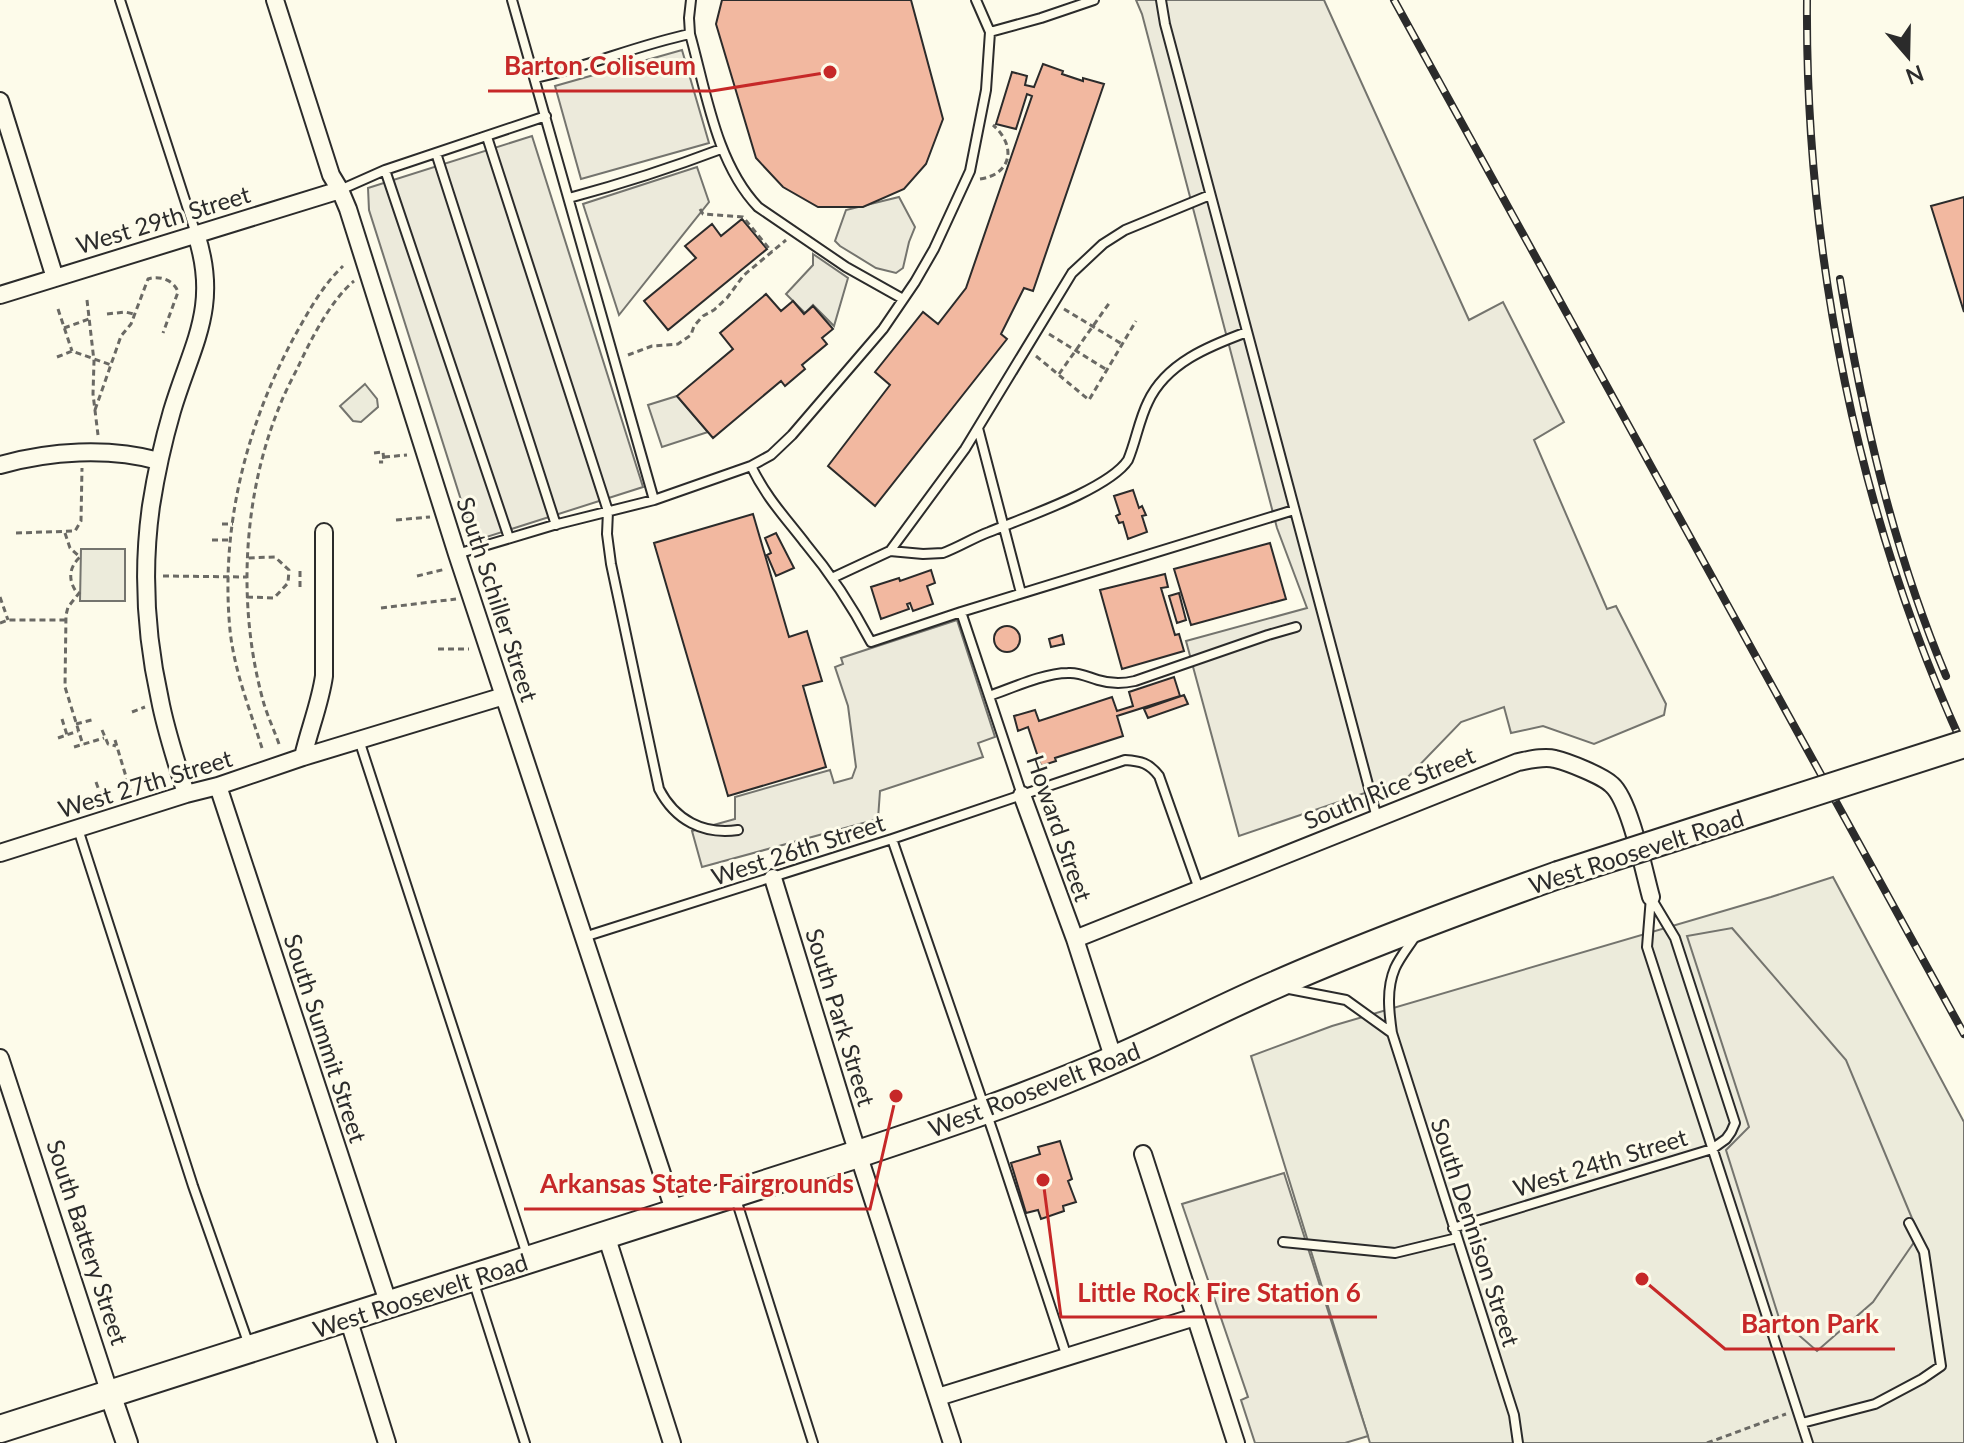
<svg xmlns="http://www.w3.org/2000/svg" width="1964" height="1443" viewBox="0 0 1964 1443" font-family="Lato,sans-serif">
<rect width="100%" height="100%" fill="#fdfbea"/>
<path fill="#ecebdb" stroke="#74746e" stroke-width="2" d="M365,384l12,15 1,8 -17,15 -8,-1 -13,-15z
M81,549h44v52h-45z
M1833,877l131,245v321h-594l-119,-387 81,-30 439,-129z"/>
<path fill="#eceadb" stroke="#74746e" stroke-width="2" d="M1136,0h188l145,320 34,-18 61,120 -30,18 73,169 9,-3 50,98 -2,11 -70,29 -51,-18 -32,7 -7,-26 -43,15 -55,57 -167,57 -53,-195 121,-33 -30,-80 -135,-514z
M682,50l27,93 -128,36 -26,-93z
M532,136l111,351 -169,54 -105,-331 -1,-22z
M697,167l12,35 -90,113 -36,-111z
M899,197l16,30 -6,15 -6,26 -7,5 -20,-5 -36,-22 -5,-5 11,-31z
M813,254l35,24 -14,48 -21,-21 -8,8 -19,-19 27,-29z
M677,396l31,36 -46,15 -14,-42z
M957,620l38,117 -17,6 5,14 -103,34 -2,28 -176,48 -10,-36 43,-12v-22l95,-27 4,13 18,-5 4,-11 -8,-61 -13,-39 8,-3 -2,-6z
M1732,928l114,132 73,175 -46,67 -56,49 -38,-33 -53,-168 23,-23 -62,-191z
M1284,1173l84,263 -23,7h-90l-14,-43 7,-3 -66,-193z"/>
<path fill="#f2b8a0" stroke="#2b2b2b" stroke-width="2" d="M722,0h189l32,119 -17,45 -22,25 -41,18h-45l-35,-20 -27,-29 -40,-134z
M1043,64l20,7 -1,3 21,7v-3l21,6 -71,207 -9,-3 -23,46 6,5 -132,167 -47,-40 62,-81 -15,-13 48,-60 15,12 28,-36 66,-192 -5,-2 -11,35 -20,-5 16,-52 15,4 -2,9 9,2z
M1964,197v115l-33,-106z
M742,219l25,30 -99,81 -24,-29 52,-43 -11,-12 27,-22 9,12z
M766,294l15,17 12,-10 11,13 9,-8 20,23 -11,9 5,6 -25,21 3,4 -20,17 -4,-5 -68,57 -36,-42 56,-47 -13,-16z
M1133,490l6,18 3,-2 4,9 -4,1 5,16 -19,7 -5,-17 -4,1 -3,-7 4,-2 -6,-18z
M753,514l36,123 18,-6 15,50 -19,5 23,81 -98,29 -74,-253z
M776,533l18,35 -18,8 -9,-21 4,-2 -6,-15z
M1270,543l16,56 -95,26 -17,-56z
M931,570l4,13 -8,3 6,18 -20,7 -3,-8 -3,1 2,5 -28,10 -10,-32 28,-9 1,3z
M1165,574l3,13 -7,1 14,47 4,-1 5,17 -62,18 -22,-79z
M1179,593l7,27 -9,3 -8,-27z
M994 639a13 13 0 1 1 26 0a13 13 0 1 1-26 0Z
M1062,635l2,9 -13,3 -2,-8z
M1174,677l6,19 -63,20 6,20 -68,22 1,3 -15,5 -13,-39 -10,4 -4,-15 21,-6 4,11 73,-24 5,14 16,-5 -4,-14z
M1184,695l4,9 -40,14 -4,-9z
M1060,1141l12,38 -4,2 8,21 -13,4 1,5 -23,8 -3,-9 -12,3 -15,-50 29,-9 -2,-7z"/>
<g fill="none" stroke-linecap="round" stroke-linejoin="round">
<g stroke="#2b2b2b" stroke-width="12">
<path id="service" d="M120,0l76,234
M512,0l142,500
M691,0l-2,18 1,16c16,57 26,129 68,173l88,60 57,32
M1161,0l4,24 212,794
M990,32l51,-14 53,-18
M535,78c53,-11 102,-33 155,-44
M487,137l121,374 -1,23 4,30 48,225c16,31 44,46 79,41
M436,153l120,372
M385,170l124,368
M340,190l45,-20 161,-54
M569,198c52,-14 102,-30 152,-49
M978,428l43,165
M751,466c15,31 33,50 54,77 26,31 47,63 66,99l90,-30 333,-102
M890,551l75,-102 107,-176 31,-29 22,-14 85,-35
M457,554l97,-29 100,-25 97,-34 20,-11 21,-20 91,-106 32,-47 19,-33 36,-78 16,-81 4,-58 -14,-32
M832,578l58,-27 33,3 20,-1c16,-6 30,-15 46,-21 34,-14 120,-43 139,-72 8,-19 11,-40 20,-58 18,-39 61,-56 99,-70
M961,612l61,183
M989,696c23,-8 55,-23 79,-23 11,-1 20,4 30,7 13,4 24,4 37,1l133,-46 28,-8
M359,740l168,515
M78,829l115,357 56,159
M892,839l102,296 73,222
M1651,897l-4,50 161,496
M1416,935c-7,11 -16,22 -21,33 -9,21 -6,44 -3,65l122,382 4,28
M584,937l308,-98 233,-79c16,1 24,3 34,16l40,113
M1284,988l62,12 46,33
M735,1196l78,247
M1453,1228l259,-79 14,-10 5,-7 4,-9 -60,-185 -24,-40
M1283,1242l112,11 62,-15
M473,1280l52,163
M1802,1423l73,-19 47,-25 19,-13 -17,-114 -15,-29"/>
</g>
<g stroke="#2b2b2b" stroke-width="20">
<path id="minor" d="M275,0l56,175 9,15 8,19 109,345 218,659
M0,101l55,177
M0,295l340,-105
M0,465c50,-14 108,-18 159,-4
M303,757l201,-61
M218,786l171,519
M186,794c-9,-31 -20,-62 -26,-94 -14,-63 -18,-130 -9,-194 5,-32 12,-64 21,-95 20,-67 48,-104 24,-177
M1022,795l53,144 39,121
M0,853l186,-59 32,-8 85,-29c6,-27 17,-53 21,-81v-144
M773,878l79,257 100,308
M1075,939l443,-177c11,-2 26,-6 37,-3 13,3 48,17 57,26 18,16 32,87 39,112
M0,1058l110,336
M1143,1154l93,289
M606,1235l66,208
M348,1318l39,125
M938,1397l257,-80"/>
</g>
<g stroke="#2b2b2b" stroke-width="24">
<path id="tertiary" d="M110,1394l17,49"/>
</g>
<g stroke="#2b2b2b" stroke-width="30">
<path id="primary" d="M0,1429l858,-275c87,-29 173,-58 257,-95 54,-23 106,-51 160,-74 93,-41 188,-76 283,-110"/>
</g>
<path stroke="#6a6964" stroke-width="3" stroke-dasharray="6 4" stroke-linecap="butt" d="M980,179c33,-5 36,-34 13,-54
M700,209l3,5 40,3 29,35
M87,300l7,61 -1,33 5,41
M58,309l14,42
M1064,309l58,35
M107,314l18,-2 9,2
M64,328l25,-9
M1049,334l58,36
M628,355l24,-9 26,-2 13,-9 3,-9 9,-10 11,-6 13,-12 17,-23 42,-35
M1036,356l53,44 47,-79
M57,357l15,-6 39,14
M1059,374l51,-72
M95,410l26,-74 10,-12 17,-45c11,-4 26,1 30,13l-15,41
M374,453l9,-1 1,10h-5
M384,457l23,-2
M396,520l34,-3
M222,524h11
M16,533l59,-2 6,-10 1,-53
M65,533l5,15 10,9c-12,11 -12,25 -2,37
M212,540h20
M163,576l84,1
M417,576l29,-7
M300,587v-20
M80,592l-12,15 -2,8 -1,72 18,58
M0,597l8,23
M247,597l27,1 14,-15 1,-13 -14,-13 -28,1
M381,608l75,-9
M0,623l8,-3h59
M438,649h31
M132,712l13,-5
M62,719l5,16
M76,724l19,-5
M102,730l6,14 8,2
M58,738l20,-7
M115,740l15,50
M279,744c-5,-14 -11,-27 -15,-40 -27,-95 -22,-207 16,-299 5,-13 12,-26 18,-38 13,-28 33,-67 56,-86
M74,747l30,-9
M262,748c-12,-38 -28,-78 -32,-118 -10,-104 17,-209 68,-300 13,-23 26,-46 45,-64
M96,782l8,22
M1707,1443l79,-29"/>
<use href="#service" stroke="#fdfbea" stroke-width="8"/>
<use href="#minor" stroke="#fdfbea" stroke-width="16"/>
<use href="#tertiary" stroke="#fdfbea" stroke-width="20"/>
<use href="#primary" stroke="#fdfbea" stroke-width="26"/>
<g stroke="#2b2b2b" stroke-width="8">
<path id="rail" d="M1394,0l570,1034
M1807,0c-2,254 51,517 157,748
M1840,279c22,135 53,271 106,397"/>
</g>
<use href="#rail" stroke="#fdfbea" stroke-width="5" stroke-dasharray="15" stroke-linecap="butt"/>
<g stroke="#2b2b2b" stroke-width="30" stroke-linecap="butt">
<path id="primary-bridge" d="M1558,875l406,-131"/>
</g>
<use href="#primary-bridge" stroke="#fdfbea" stroke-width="26"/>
</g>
<g text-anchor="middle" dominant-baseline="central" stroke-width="6" stroke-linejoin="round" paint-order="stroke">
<g font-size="24" fill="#2b2b2b" stroke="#fdfbea">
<text transform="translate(163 219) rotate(-17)">West 29th Street</text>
<text transform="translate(498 599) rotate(72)">South Schiller Street</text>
<text transform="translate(145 783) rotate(-17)">West 27th Street</text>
<text transform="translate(1389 787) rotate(-22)">South Rice Street</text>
<text transform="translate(1060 828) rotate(71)">Howard Street</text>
<text transform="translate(798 849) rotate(-18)">West 26th Street</text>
<text transform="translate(1636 851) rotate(-18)">West Roosevelt Road</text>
<text transform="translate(841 1017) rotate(73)">South Park Street</text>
<text transform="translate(326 1038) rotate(72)">South Summit Street</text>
<text transform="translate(1034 1089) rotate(-21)">West Roosevelt Road</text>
<text transform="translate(1600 1162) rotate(-17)">West 24th Street</text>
<text transform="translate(1476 1232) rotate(72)">South Dennison Street</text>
<text transform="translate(88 1242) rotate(72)">South Battery Street</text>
<text transform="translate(420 1295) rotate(-18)">West Roosevelt Road</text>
</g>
</g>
<path fill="none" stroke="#c62828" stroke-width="3" d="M830 72L712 91H488M896 1096L870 1209H524M1043 1180L1061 1317H1377M1642 1279L1725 1349H1895"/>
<g fill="#c62828" stroke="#fdfbea" stroke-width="3">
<circle cx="830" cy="72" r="8"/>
<circle cx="896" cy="1096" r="8"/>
<circle cx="1043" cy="1180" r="8"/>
<circle cx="1642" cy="1279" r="8"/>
</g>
<g font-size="26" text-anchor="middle" font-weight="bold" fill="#c62828" stroke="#fdfbea" stroke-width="6" stroke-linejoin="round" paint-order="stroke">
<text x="600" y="75">Barton Coliseum</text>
<text x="697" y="1193">Arkansas State Fairgrounds</text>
<text x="1219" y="1302">Little Rock Fire Station 6</text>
<text x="1810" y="1333">Barton Park</text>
</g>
<g transform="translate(1908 56) rotate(160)" stroke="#fdfbea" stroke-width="6" paint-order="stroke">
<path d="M0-6L14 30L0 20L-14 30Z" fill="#2b2b2b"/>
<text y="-12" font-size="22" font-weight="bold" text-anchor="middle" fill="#2b2b2b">N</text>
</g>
</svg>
